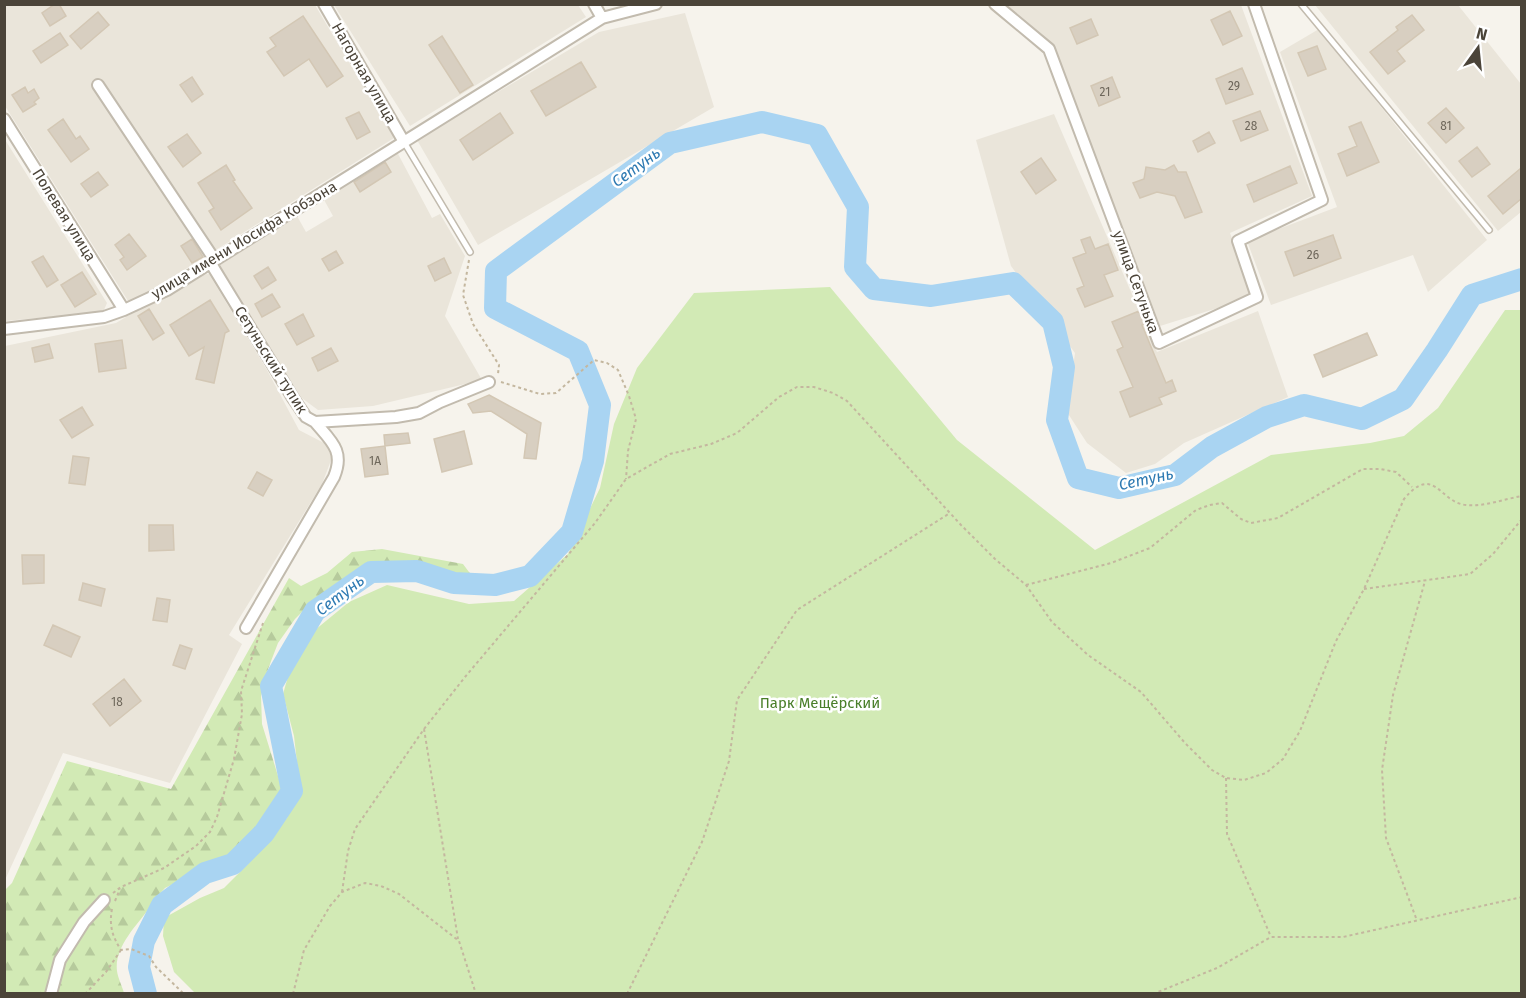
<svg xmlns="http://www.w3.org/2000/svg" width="1526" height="998" viewBox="0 0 1526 998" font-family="'Fira Sans',sans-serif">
<defs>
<pattern id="forest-firs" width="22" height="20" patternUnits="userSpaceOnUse" patternTransform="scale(1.5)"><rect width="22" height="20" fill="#d2eab5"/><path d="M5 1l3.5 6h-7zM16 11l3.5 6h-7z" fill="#b6ca9c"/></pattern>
</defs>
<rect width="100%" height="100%" fill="#f6f3ec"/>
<path fill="#eae5da" d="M5,5h310l79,133 -264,166 -125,-198z
M334,5h244l8,12 -176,109z
M996,5h245l71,191 -82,37 23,64 -93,29 -109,-278z
M1315,5h143l63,79v128l-23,19z
M685,13l29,94 -236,138 -61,-105 182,-108z
M1319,29l168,211 -59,52 -15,-37 -142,50 -24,-64 90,-34 -57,-155z
M1054,114l103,238 101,-41 30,86 -104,46 -29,21 -29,9 -39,-30 -20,-31 8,-59 -64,-87 -35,-126z
M4,138l103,165 -4,9 -98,9z
M397,152l35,66 8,-4 25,42 -20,60 37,64 -109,26 -55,4 -23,-17 -76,-129 78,-48 9,16 27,-16 -10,-18z
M209,274l58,96 32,60 25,13 9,12 -11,29 -93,151 13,9 -72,139 -107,-30 -58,127v-534l111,-23 81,-48z"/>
<path fill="url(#forest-firs)" d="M382,549l81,15 9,12h-17l-57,-9h-25l-58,32 -20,20 -17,24 -10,26 -7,27 1,28 20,65 -3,14 -8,13 -27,33 -79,39c-7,7 -11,14 -17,22 -12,16 -34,38 -31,61 1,7 5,15 7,22h-119l-1,-102 8,-8 55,-122 104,28 118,-211 12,8 26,-13 25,-21z"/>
<path fill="#d2eab5" d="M830,287l127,153 138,110 176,-95 99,-12 34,-7 34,-28 67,-98h16v683l-1325,1 -22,-22 -11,-36 1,-18 36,-20 24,-10 25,-25 31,-40 7,-5 11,-47 -4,-35 -11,-42 10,-35 22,-29 34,-28 38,-17 82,19 45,-3 54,-47 32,-66 14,-64 23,-56 57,-75z"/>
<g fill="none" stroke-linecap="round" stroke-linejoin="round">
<path stroke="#a9d4f2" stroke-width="22" d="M146,994l-7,-27 5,-26 18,-36 43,-32 28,-9 31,-31 28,-42 -21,-105 44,-75 56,-39 46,-1 37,12 41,2 35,-9 42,-44 21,-71 7,-56 -22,-54 -83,-43 1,-37 174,-128 92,-21 55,13 41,72 -3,60 19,22 57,7 82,-13 40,39 11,45 -7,53 21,58 41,10 56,-13 37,-28 55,-30 37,-12 58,14 41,-20 34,-49 35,-55 50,-16"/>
</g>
<path fill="#d8cfc1" stroke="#d3c7b4" stroke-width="1.5" d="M55,4h4l7,12 -16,10 -8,-13z
M1230,11l12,25 -19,9 -12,-25z
M98,12l11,13 -28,24 -11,-13z
M1412,15l12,15 -27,21 8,10 -17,13 -18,-22 28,-22 -2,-3z
M303,16l40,60 -16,11 -18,-28 -25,17 -17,-24 9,-6 -6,-8z
M1091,19l7,16 -21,9 -7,-16z
M60,33l8,12 -27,18 -8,-12z
M442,36l31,49 -13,8 -31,-48z
M1317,46l9,23 -18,7 -10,-23z
M581,62l15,25 -50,29 -15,-25z
M1242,68l11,26 -27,10 -10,-25z
M192,77l11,17 -11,8 -12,-17z
M1112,77l8,20 -21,9 -8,-20z
M25,87l3,6 6,-4 5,9 -5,4 2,2 -13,8 -11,-17z
M1446,108l18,20 -18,15 -18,-20z
M1260,111l8,19 -27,11 -8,-20z
M359,112l11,20 -13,7 -11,-21z
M500,113l13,20 -40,27 -13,-20z
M63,119l13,20 4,-3 9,13 -18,13 -23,-32z
M1361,122l18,40 -32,14 -9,-22 19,-8 -8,-19z
M1209,132l6,11 -17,9 -5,-11z
M187,134l14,19 -18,14 -15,-20z
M1477,147l13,17 -18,13 -13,-16z
M1041,158l15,22 -20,14 -15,-22z
M385,162l6,10 -31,20 -6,-10z
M226,165l9,15 -2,1 19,27 -31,22 -12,-19 5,-3 -16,-25z
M1174,165l4,7h8l16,40 -17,6 -10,-22 -18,-4 -17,6 -7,-15 11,-4 2,-12 19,3z
M1290,166l7,17 -43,19 -7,-17z
M1521,168v31l-18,15 -15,-18z
M98,172l10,13 -17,12 -10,-13z
M129,234l17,22 -19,14 -7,-10 4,-3 -9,-12z
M1333,235l8,23 -47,18 -9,-24z
M1090,237l5,12 13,-5 10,26 -14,5 9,21 -28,11 -8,-18 7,-3 -11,-28 13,-5 -5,-13z
M192,239l11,18 -11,6 -11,-17z
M336,251l7,12 -14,8 -7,-12z
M43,256l15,24 -11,7 -15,-25z
M444,258l7,15 -16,8 -7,-15z
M268,267l8,13 -14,9 -8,-13z
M82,272l14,22 -21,13 -14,-22z
M272,294l8,13 -18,10 -7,-13z
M210,300l19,31 -4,2 -11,50 -18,-4 8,-32 -15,9 -19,-31z
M149,309l15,24 -11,7 -15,-24z
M1139,311l5,13 -2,1 24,58 6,-3 4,11 -17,7 3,6 -32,13 -10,-25 13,-5 -16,-37 6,-3 -11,-25z
M303,314l11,22 -17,9 -12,-21z
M1367,333l10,22 -54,22 -9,-22z
M122,340l4,28 -27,4 -4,-28z
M49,344l4,14 -18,4 -3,-14z
M331,348l7,13 -20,10 -6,-13z
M489,395l52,28 -5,36 -12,-1 3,-24 -36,-23 -18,2 -5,-9z
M82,407l11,18 -21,13 -12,-18z
M464,431l8,33 -30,8 -8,-33z
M408,433l2,10 -25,3 -1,-11z
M385,446l3,28 -23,3 -4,-28z
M73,456l16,2 -4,27 -16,-2z
M257,472l15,8 -9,16 -15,-8z
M149,525h24l1,25 -25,1z
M22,555h22v28l-21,1z
M83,583l22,6 -4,17 -22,-6z
M157,598l13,2 -3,22 -14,-2z
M53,625l27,12 -9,20 -27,-12z
M180,645l12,4 -7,20 -12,-4z
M124,679l17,22 -31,25 -17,-22z"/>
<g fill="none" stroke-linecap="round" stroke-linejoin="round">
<g stroke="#c2bbae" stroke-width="8">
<path id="service" d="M1301,4l188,226
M404,142l66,110"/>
</g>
<g stroke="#c2bbae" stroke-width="14">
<path id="minor" d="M324,4l80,138
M594,4l8,14
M995,4l54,45 110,294 98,-46 -19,-56 84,-41 -68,-196
M98,85l116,174
M4,119l120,191
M210,262l83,136 13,19 9,5 81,-5 23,-4 21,-11 49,-20
M4,329l100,-12 20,-7 43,-20 435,-272 54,-14
M246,628l88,-151c11,-26 -3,-36 -19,-55
M51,994l9,-34 24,-38 20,-22"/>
</g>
<path stroke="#c4b79f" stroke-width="2" stroke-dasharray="3 3" stroke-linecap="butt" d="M469,260l-6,35 10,29 26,41 -1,9
M501,382l39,12 16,-1 38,-33 13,3 11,7 11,26 7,23 -8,32 -2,28
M1026,585l85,-22 39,-15 46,-38 14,-5 12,-2 19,16 10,4 27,-5 85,-49h17l16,3 16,15
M1364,589l106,-15 23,-20 29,-35
M424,729l34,210
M1226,778l1,56 44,103
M342,892l6,-41 7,-22 69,-100 41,-52 130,-154 31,-44 44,-25 41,-10 26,-11 42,-36 18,-10h17l19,6 14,8 114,124 34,34 31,26 26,37 36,33 53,37 44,51 27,27 14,8 18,2 22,-7 17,-14 17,-28 36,-90 28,-52 40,-90c30,-36 36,4 62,6 18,2 38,-6 56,-9
M113,893l8,-6 43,-19 32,-22 14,-14 7,-15 17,-58 8,-45 -1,-23 22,-68
M115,901l5,-12
M112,909c-3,16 0,27 9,41l10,-1 18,7 7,11 28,27
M1416,918l-30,-80 -4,-68 11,-75 32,-114
M85,994l21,-22 15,-22
M293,994l11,-44 26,-44 12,-14 23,-9 16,3 18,8 60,47 17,53
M627,994l75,-152 27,-81 8,-61 60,-90 153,-97
M1153,994l64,-26 54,-31h72l179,-40"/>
<use href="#service" stroke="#fff" stroke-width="5"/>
<use href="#minor" stroke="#fff" stroke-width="10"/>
</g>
<g text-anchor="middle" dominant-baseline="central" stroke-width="5" stroke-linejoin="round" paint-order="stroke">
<g font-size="12" fill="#6e675b">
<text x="1234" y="86">29</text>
<text x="1105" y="92">21</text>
<text x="1251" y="126">28</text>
<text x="1446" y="126">81</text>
<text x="1313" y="255">26</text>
<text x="375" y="461">1А</text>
<text x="117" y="702">18</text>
</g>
<g font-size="15" fill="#4b4439" stroke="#fff">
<text transform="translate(364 73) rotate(60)">Нагорная улица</text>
<text transform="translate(64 215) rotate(58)">Полевая улица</text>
<text transform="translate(244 240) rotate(-31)">улица имени Иосифа Кобзона</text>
<text transform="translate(1136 282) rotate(70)">улица Сетунька</text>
<text transform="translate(271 360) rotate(58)">Сетуньский тупик</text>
</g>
<g font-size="15" fill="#4a7f2a" stroke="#fff">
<text x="820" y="703">Парк Мещёрский</text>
</g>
<g font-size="16" font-style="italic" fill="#2e7ab2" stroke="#fff">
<text transform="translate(636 167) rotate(-36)">Сетунь</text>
<text transform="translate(1146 479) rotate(-12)">Сетунь</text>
<text transform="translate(340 595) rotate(-37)">Сетунь</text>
</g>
</g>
<rect width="1526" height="998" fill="none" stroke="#4b4439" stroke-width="12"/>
<g transform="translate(1478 48) rotate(15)" stroke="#ffffff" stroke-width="4.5" paint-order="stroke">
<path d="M0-4.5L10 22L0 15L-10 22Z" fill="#4b4439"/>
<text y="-9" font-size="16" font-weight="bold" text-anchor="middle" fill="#4b4439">N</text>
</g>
</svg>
